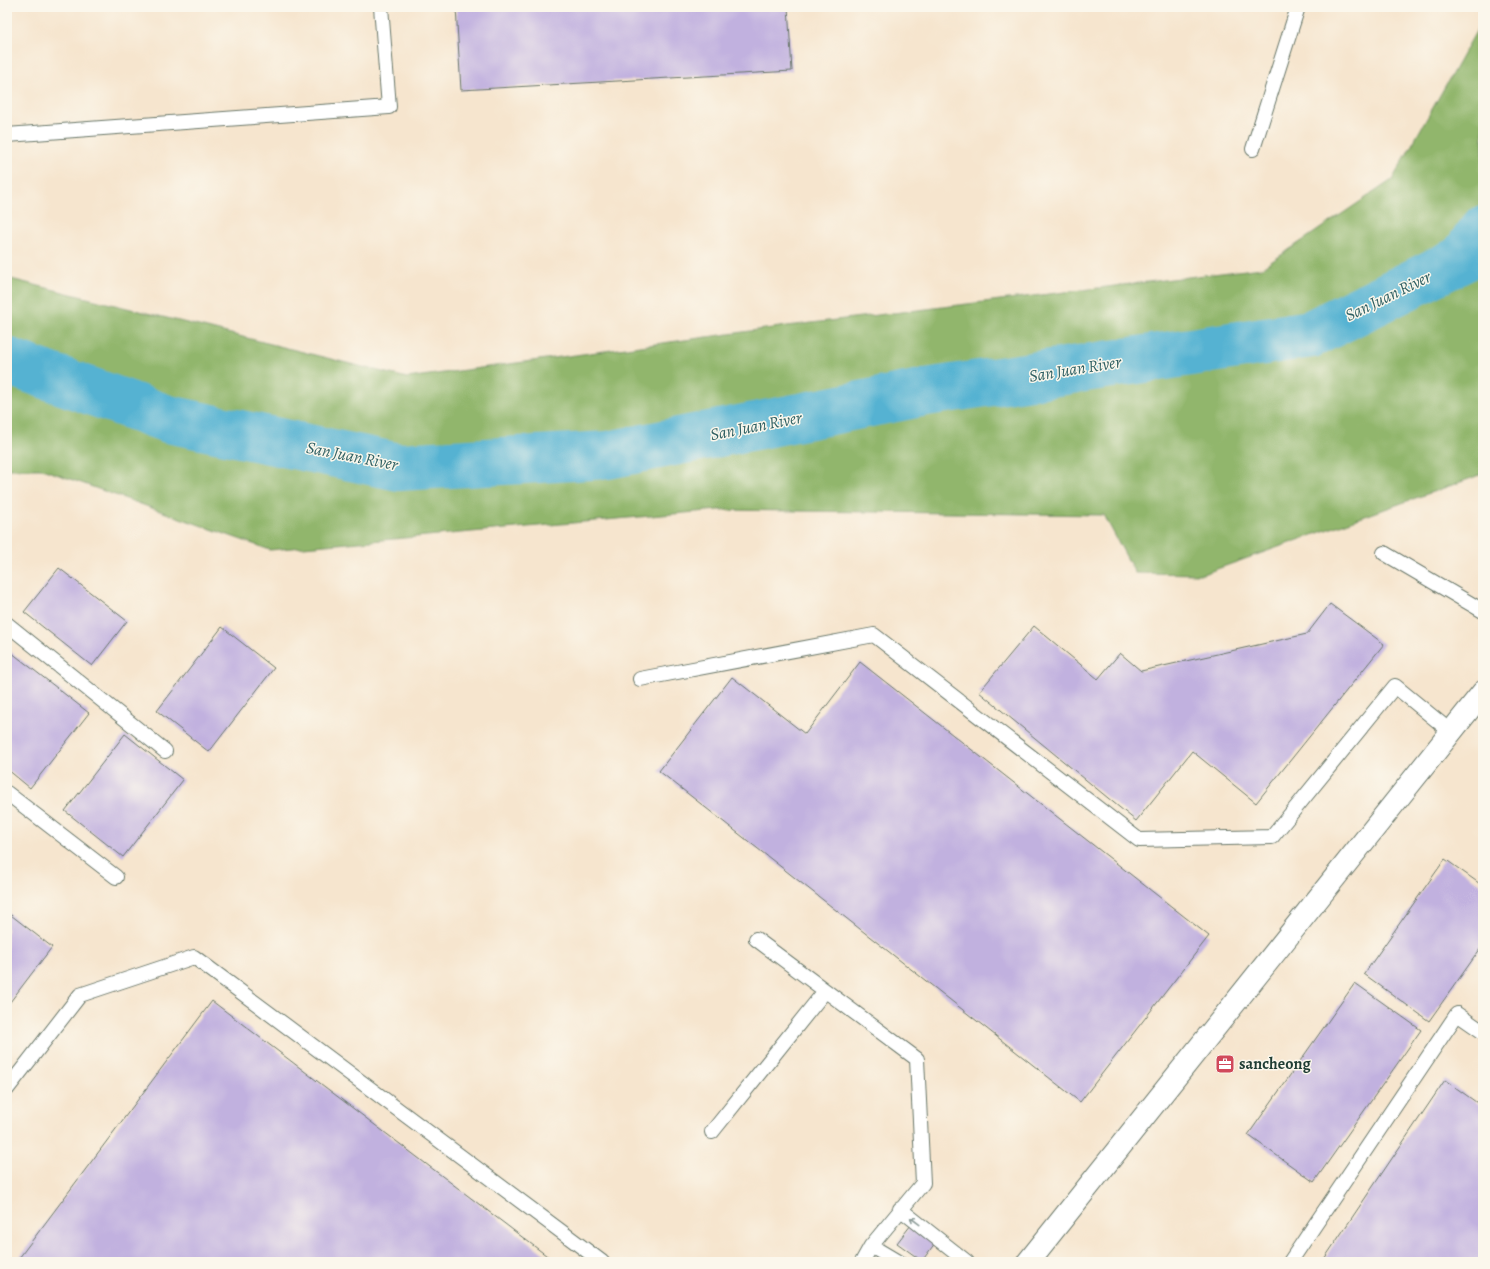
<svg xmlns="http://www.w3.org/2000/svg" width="1490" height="1269" viewBox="0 0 1490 1269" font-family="Alegreya,serif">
<rect width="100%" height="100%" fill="#fbf7ec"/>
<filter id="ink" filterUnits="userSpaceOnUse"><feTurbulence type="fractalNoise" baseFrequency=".025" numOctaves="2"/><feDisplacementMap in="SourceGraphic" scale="8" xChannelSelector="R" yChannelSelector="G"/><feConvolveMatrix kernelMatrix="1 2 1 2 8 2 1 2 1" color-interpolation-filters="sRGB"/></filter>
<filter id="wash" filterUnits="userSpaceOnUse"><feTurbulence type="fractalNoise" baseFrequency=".012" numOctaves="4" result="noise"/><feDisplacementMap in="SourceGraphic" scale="16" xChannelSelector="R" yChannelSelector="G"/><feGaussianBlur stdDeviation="0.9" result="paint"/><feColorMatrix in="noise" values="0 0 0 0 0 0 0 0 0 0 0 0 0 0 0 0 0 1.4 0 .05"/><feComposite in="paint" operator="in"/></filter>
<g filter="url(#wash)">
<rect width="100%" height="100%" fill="#f6e5ce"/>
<path fill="#91b66c" stroke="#587a50" d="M1483,19v455l-280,100 -68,-1 -31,-58 -386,-5 -448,40 -228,-81h-35v-191l400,100 380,-52 475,-58 130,-88z"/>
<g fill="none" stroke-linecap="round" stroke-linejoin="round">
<path stroke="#54b2d2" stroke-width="48" d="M7,361l161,58 231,48 209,-12 318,-63 385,-58 151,-75 21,-29"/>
</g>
<g id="blocks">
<path fill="#c1b1df" d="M456,7h332l4,64 -331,19z
M59,568l68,53 -35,45 -68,-54z
M1330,604l54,40 -128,159 -64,-52 -56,70 -157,-129 55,-66 64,53 22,-26 21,18 166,-37z
M222,627l52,41 -65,84 -52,-41z
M7,649l82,64 -59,75 -23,-19z
M860,662l349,274 -129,166 -421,-331 73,-94 73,57z
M125,734l58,46 -60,77 -58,-46z
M1445,859l38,27v59l-54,76 -65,-47z
M7,912l45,35 -45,59z
M1355,983l66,47 -107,152 -66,-47z
M212,1001l343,261h-539z
M1445,1080l38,27v155h-161z
M911,1225l24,18 -13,18 -25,-18z"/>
</g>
</g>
<g filter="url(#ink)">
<use href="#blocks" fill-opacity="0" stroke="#6a786a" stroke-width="1"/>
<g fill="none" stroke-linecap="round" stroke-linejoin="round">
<g stroke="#6a786a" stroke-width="16">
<path id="service" d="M7,135l382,-28 -8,-100
M1253,149l45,-142
M1384,553l99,58
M7,624l158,127
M640,679l234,-44 265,205 133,-3 123,-151 56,46
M7,793l109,84
M756,939l161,120 6,124 -52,63 -9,16
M7,1089l73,-94 114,-38 408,305
M712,1132l113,-141
M900,1209l67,53
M871,1246l27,16
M1290,1262l167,-248 26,18"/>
</g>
<g stroke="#6a786a" stroke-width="24">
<path id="minor" d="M1028,1262l455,-570"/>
</g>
<use href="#service" stroke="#fff" stroke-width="14"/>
<use href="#minor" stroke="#fff" stroke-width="22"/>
</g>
<defs><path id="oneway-shaft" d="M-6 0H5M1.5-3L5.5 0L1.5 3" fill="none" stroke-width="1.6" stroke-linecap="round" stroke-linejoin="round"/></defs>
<use stroke="#8f9e9a" href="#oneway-shaft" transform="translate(915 1221) rotate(-143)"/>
</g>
<defs>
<g id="office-square" transform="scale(1)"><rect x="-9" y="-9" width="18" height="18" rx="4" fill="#d1495b" stroke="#fbf7ec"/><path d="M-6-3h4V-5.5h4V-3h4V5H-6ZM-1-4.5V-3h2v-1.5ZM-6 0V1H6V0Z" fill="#fff"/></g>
</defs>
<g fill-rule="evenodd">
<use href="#office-square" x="1225" y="1064"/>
</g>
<g text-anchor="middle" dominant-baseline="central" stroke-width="3" stroke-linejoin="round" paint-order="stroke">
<g font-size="16" font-weight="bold" fill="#1f3d34" stroke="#fbf7ec" text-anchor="start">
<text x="1239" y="1064">sancheong</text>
</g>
<g font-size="17" font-style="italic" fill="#2f6063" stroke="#fbf7ec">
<text transform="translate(1388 296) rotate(-26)">San Juan River</text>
<text transform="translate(1075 369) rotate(-9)">San Juan River</text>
<text transform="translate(756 426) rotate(-11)">San Juan River</text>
<text transform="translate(352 456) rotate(11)">San Juan River</text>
</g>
</g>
<rect width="1490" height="1269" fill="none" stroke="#fbf7ec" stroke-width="24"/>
</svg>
